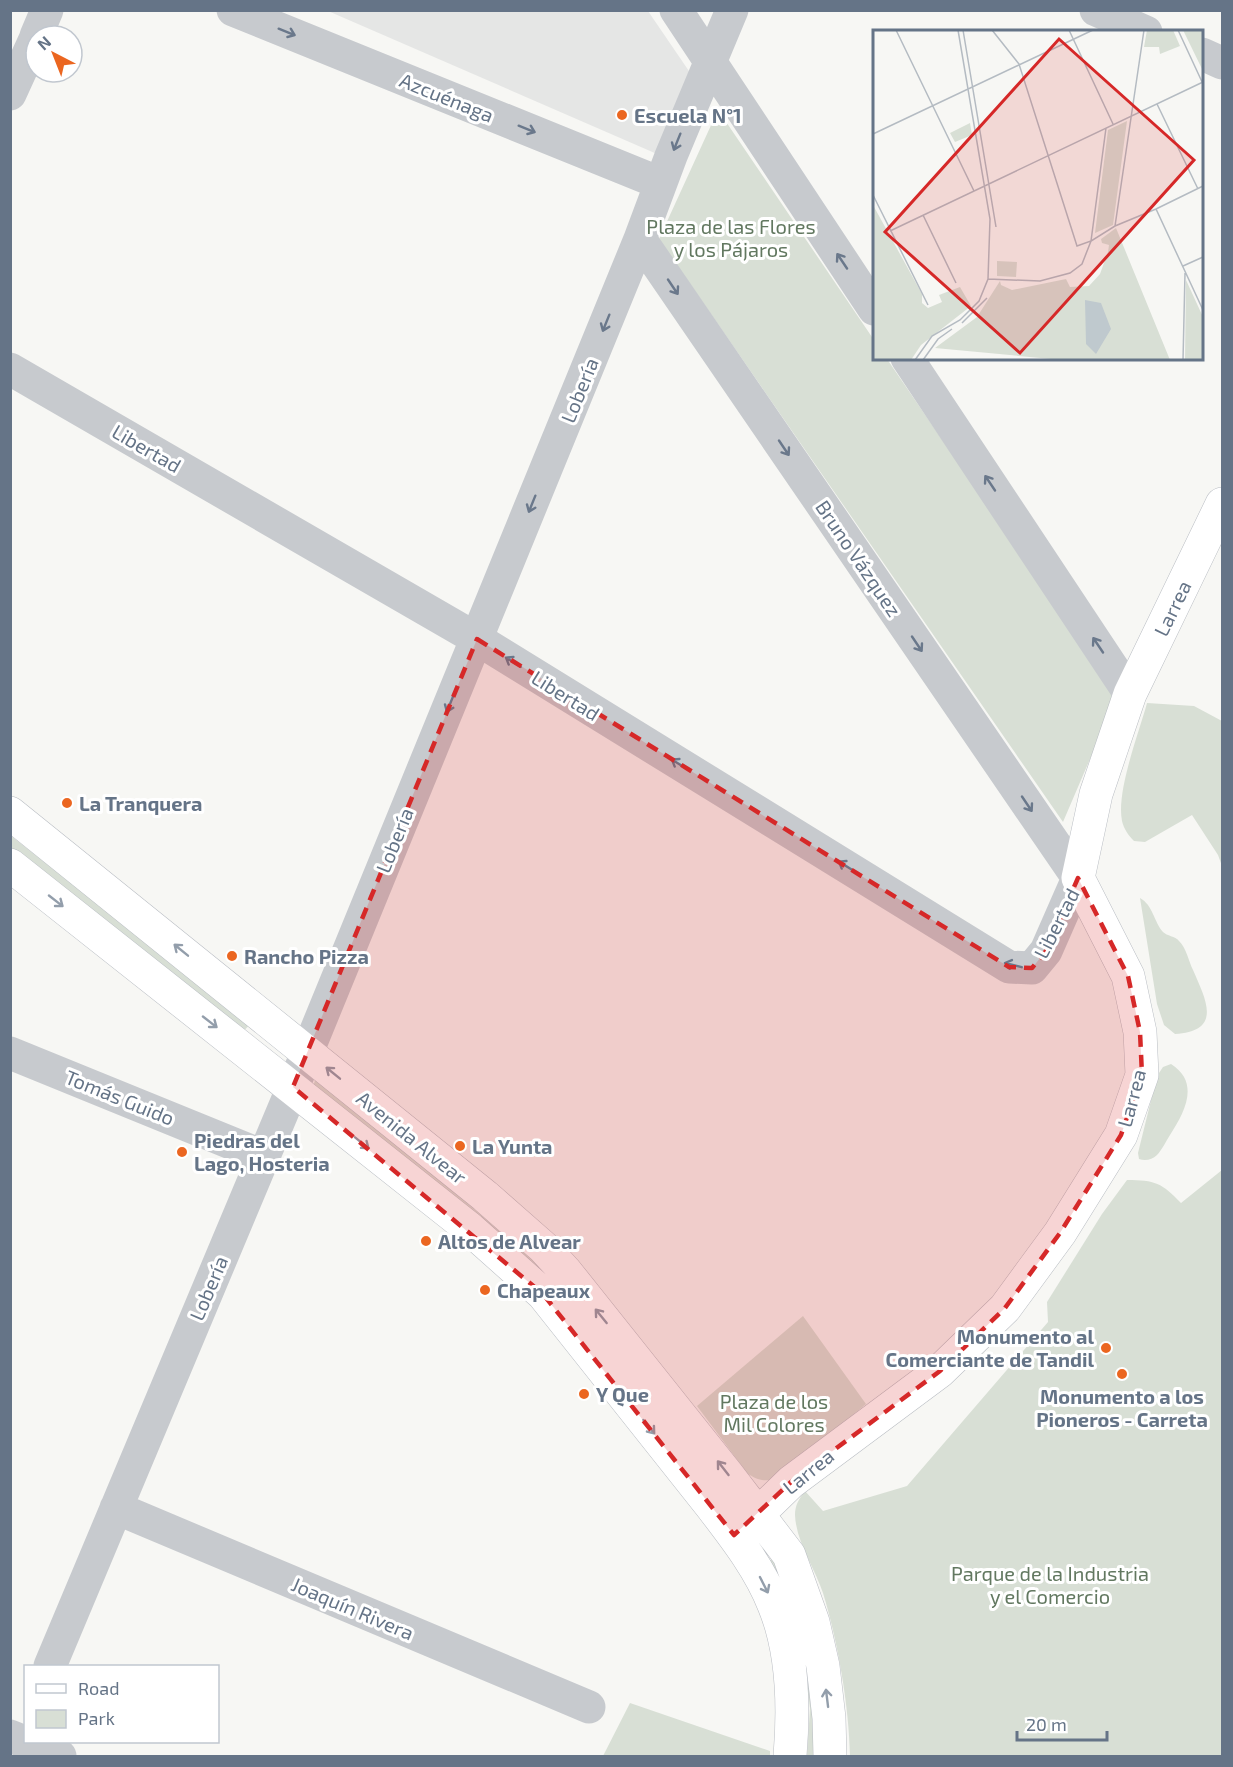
<svg xmlns="http://www.w3.org/2000/svg" width="1233" height="1767" viewBox="0 0 1233 1767" font-family="'Exo 2',sans-serif">
<rect width="100%" height="100%" fill="#f7f7f4"/>
<path fill="#e5e6e5" d="M328,11h320l45,66 -36,77z"/>
<path fill="#d8dfd5" d="M718,110l156,230v18l13,1 230,337 -54,126 -404,-583z
M1147,703l47,3 28,15v145l-4,-11 -26,-40 -47,27 -11,-1c-6,-6 -10,-12 -12,-20 -6,-30 17,-88 25,-118z
M10,835l240,189 -7,8 -232,-183z
M1140,898c13,7 14,24 23,34 4,4 12,4 16,9 7,6 10,21 14,29 13,30 30,61 -18,64l-11,-9 -7,-21z
M1171,1064c30,19 13,49 -1,71 -4,6 -8,15 -13,20 -5,5 -12,6 -18,4l-1,-6 19,-77 6,-9z
M316,1078l234,194 15,28 -252,-214z
M1222,1170v586h-372c-1,-50 -12,-114 -27,-163 -8,-25 -27,-51 -28,-78 0,-10 4,-16 10,-24l18,20 84,-25 141,-164 -1,-20 55,-88 25,-34c28,0 35,3 54,23z
M803,1316l63,88 -88,74c-13,4 -20,3 -31,-5l-50,-67z
M773,1559l22,41 15,53 6,103h-9l3,-48 -9,-62 -35,-84z
M630,1703l140,48v5h-167z"/>
<g fill="none" stroke-linecap="round" stroke-linejoin="round">
<g stroke="#b9bdc3" stroke-width="34">
<path id="secondary" d="M10,813l475,383 58,51 23,25 161,202 62,81 24,67 10,44 6,52 1,38
M10,865l460,364 73,65 169,213c23,30 48,62 62,98 19,46 20,103 16,151
M734,1535l24,-21 33,-32 149,-111 65,-63 55,-75 61,-98 21,-60 -2,-43 -12,-56 -50,-98 18,-84 34,-100 92,-190"/>
</g>
<path stroke="#c7cace" stroke-width="33" d="M233,10l427,173
M676,10l198,299
M1096,10l50,22
M36,36l11,-26
M1202,54l20,9
M10,94l26,-57
M907,358l223,336
M10,369l467,270 532,328 23,1 14,-17 32,-73 -438,-639
M10,1053l253,103
M116,1508l473,199
M50,1666l243,-579 347,-848 31,-83 61,-146
M10,1736l50,20"/>
<use href="#secondary" stroke="#fff" stroke-width="33"/>
</g>
<defs><path id="oneway-shaft" d="M-6 0H5M1.5-3L5.5 0L1.5 3" fill="none" stroke-width="1.6" stroke-linecap="round" stroke-linejoin="round" transform="scale(1.5)"/></defs>
<g stroke="#6a788b">
<use href="#oneway-shaft" transform="translate(287 32) rotate(22)"/>
<use href="#oneway-shaft" transform="translate(527 129) rotate(22)"/>
<use href="#oneway-shaft" transform="translate(677 142) rotate(112)"/>
<use href="#oneway-shaft" transform="translate(842 261) rotate(-124)"/>
<use href="#oneway-shaft" transform="translate(673 287) rotate(56)"/>
<use href="#oneway-shaft" transform="translate(606 323) rotate(112)"/>
<use href="#oneway-shaft" transform="translate(784 448) rotate(56)"/>
<use href="#oneway-shaft" transform="translate(990 483) rotate(-124)"/>
<use href="#oneway-shaft" transform="translate(532 504) rotate(112)"/>
<use href="#oneway-shaft" transform="translate(917 644) rotate(56)"/>
<use href="#oneway-shaft" transform="translate(1098 645) rotate(-124)"/>
<use href="#oneway-shaft" transform="translate(513 662) rotate(-148)"/>
<use href="#oneway-shaft" transform="translate(450 704) rotate(112)"/>
<use href="#oneway-shaft" transform="translate(679 764) rotate(-148)"/>
<use href="#oneway-shaft" transform="translate(1027 804) rotate(56)"/>
<use href="#oneway-shaft" transform="translate(846 866) rotate(-148)"/>
<use href="#oneway-shaft" transform="translate(1013 965) rotate(-166)"/>
</g>
<g stroke="#939eab">
<use href="#oneway-shaft" transform="translate(56 901) rotate(38)"/>
<use href="#oneway-shaft" transform="translate(181 950) rotate(-141)"/>
<use href="#oneway-shaft" transform="translate(210 1022) rotate(38)"/>
<use href="#oneway-shaft" transform="translate(333 1073) rotate(-141)"/>
<use href="#oneway-shaft" transform="translate(362 1143) rotate(39)"/>
<use href="#oneway-shaft" transform="translate(601 1316) rotate(-129)"/>
<use href="#oneway-shaft" transform="translate(649 1427) rotate(51)"/>
<use href="#oneway-shaft" transform="translate(723 1468) rotate(-128)"/>
<use href="#oneway-shaft" transform="translate(764 1585) rotate(63)"/>
<use href="#oneway-shaft" transform="translate(827 1698) rotate(-97)"/>
</g>
<path fill="#d62828" fill-opacity="0.2" stroke="#d62828" stroke-width="4.5" stroke-dasharray="12 8" stroke-linejoin="round" d="M477,639l532,328 23,1 14,-17 32,-73 50,98 12,56 2,43 -21,60 -61,98 -55,75 -65,63 -149,111 -57,53 -191,-241 -250,-207z"/>
<g fill="#eb6620" stroke="#fff" stroke-width="2">
<circle cx="622" cy="115" r="6"/>
<circle cx="67" cy="803" r="6"/>
<circle cx="232" cy="956" r="6"/>
<circle cx="460" cy="1146" r="6"/>
<circle cx="182" cy="1152" r="6"/>
<circle cx="426" cy="1241" r="6"/>
<circle cx="485" cy="1290" r="6"/>
<circle cx="1106" cy="1348" r="6"/>
<circle cx="1122" cy="1374" r="6"/>
<circle cx="584" cy="1394" r="6"/>
</g>
<g text-anchor="middle" dominant-baseline="central" stroke-width="6" stroke-linejoin="round" paint-order="stroke">
<g font-size="20" fill="#657487" stroke="#fff">
<text transform="translate(447 97) rotate(22)">Azcuénaga</text>
<text transform="translate(579 390) rotate(-68)">Lobería</text>
<text transform="translate(147 448) rotate(30)">Libertad</text>
<text transform="translate(859 558) rotate(56)">Bruno Vázquez</text>
<text transform="translate(1172 608) rotate(-64)">Larrea</text>
<text transform="translate(566 695) rotate(32)">Libertad</text>
<text transform="translate(394 840) rotate(-68)">Lobería</text>
<text transform="translate(1056 923) rotate(-63)">Libertad</text>
<text transform="translate(120 1097) rotate(22)">Tomás Guido</text>
<text transform="translate(1131 1098) rotate(-75)">Larrea</text>
<text transform="translate(412 1137) rotate(39)">Avenida Alvear</text>
<text transform="translate(208 1288) rotate(-67)">Lobería</text>
<text transform="translate(808 1471) rotate(-39)">Larrea</text>
<text transform="translate(353 1608) rotate(23)">Joaquín Rivera</text>
</g>
<g font-size="20" font-weight="bold" fill="#657487" stroke="#fff" text-anchor="start">
<text x="634" y="115">Escuela N°1</text>
<text x="79" y="803">La Tranquera</text>
<text x="244" y="956">Rancho Pizza</text>
<text x="194" y="1140">Piedras del<tspan x="194" dy="23">Lago, Hosteria</tspan></text>
<text x="472" y="1146">La Yunta</text>
<text x="438" y="1241">Altos de Alvear</text>
<text x="497" y="1290">Chapeaux</text>
<text x="1094" y="1336" text-anchor="end">Monumento al<tspan x="1094" dy="23">Comerciante de Tandil</tspan></text>
<text x="596" y="1394">Y Que</text>
<text x="1122" y="1396" text-anchor="middle">Monumento a los<tspan x="1122" dy="23">Pioneros - Carreta</tspan></text>
</g>
<g font-size="20" fill="#627860" stroke="#fff">
<text x="731" y="226">Plaza de las Flores<tspan x="731" dy="23">y los Pájaros</tspan></text>
<text x="774" y="1401">Plaza de los<tspan x="774" dy="23">Mil Colores</tspan></text>
<text x="1050" y="1573">Parque de la Industria<tspan x="1050" dy="23">y el Comercio</tspan></text>
</g>
</g>
<g transform="translate(873 30)">
<rect width="330" height="330" fill="#f7f7f4"/>
<path d="M274,0h26l7,16 -20,8 -1,-7h-15zM330,0v41l-20,-41zM254,91l-14,104 -18,8 13,-103zM97,93l2,12 -17,7 -5,-9zM0,175l49,89v9l6,5 14,-6 -3,-7 21,-8 11,19 -50,39 -10,15h-38zM243,198l54,132h-108l-127,-12 42,-31 23,-36 1,4 11,5 54,-11 4,8 19,-1 11,-12 8,-22 1,-7 -7,-2 -1,-4zM124,231l20,1 -1,15 -19,-1zM313,250l17,37v42l-18,1z" fill="#d8dfd5"/>
<path d="M212,270l16,3 10,26 -15,25 -10,-10z" fill="#bfc9ce"/>
<path fill="none" stroke="#b4bbc2" stroke-width="1.5" d="M23,0l78,161M90,0l33,197M119,0l27,34 58,182 14,-5 15,-113M196,0l44,94M305,0l25,54M284,74l41,85M0,104l220,-104M0,165l55,110M283,179l47,-23M50,185l33,68M242,196l29,-196M17,201l313,-149M310,236l20,-9M115,249l52,2 30,-8 12,-9 9,-23 24,-15 41,-17 47,101M89,293l25,-25M42,330l17,-24 28,-16 19,-19 9,-22 2,-60 -32,-189M50,330l15,-21 14,-10M310,330l2,-87"/>
<path fill="#d62828" fill-opacity="0.15" stroke="#d62828" stroke-width="3" d="M186,9l135,121 -174,193 -135,-121z"/>
<rect width="330" height="330" fill="none" stroke="#657487" stroke-width="3"/>
</g>
<rect width="1233" height="1767" fill="none" stroke="#657487" stroke-width="24"/>
<rect x="24" y="1665" width="195" height="78" fill="#ffffff" stroke="#c1c7cf" stroke-width="1.5"/>
<rect x="36" y="1684" width="30" height="9" fill="#ffffff" stroke="#c1c7cf" stroke-width="1.5"/>
<text x="78" y="1695" font-size="18" fill="#657487">Road</text>
<rect x="36" y="1710" width="30" height="18" fill="#d8dfd5" stroke="#c1c7cf" stroke-width="1.5"/>
<text x="78" y="1725" font-size="18" fill="#657487">Park</text>
<g transform="translate(54 54) rotate(318)"><circle r="28" fill="#ffffff" stroke="#c1c7cf" stroke-width="1.5"/>
<path d="M0-4.5L10 22L0 15L-10 22Z" fill="#eb6620"/>
<text y="-9" font-size="16" font-weight="bold" text-anchor="middle" fill="#657487">N</text>
</g>
<path d="M1017 1731v9h90v-9" fill="none" stroke="#657487" stroke-width="3"/>
<text x="1026" y="1731" font-size="18" fill="#657487" stroke="#ffffff" stroke-width="4.5" paint-order="stroke">20 m</text>
</svg>
